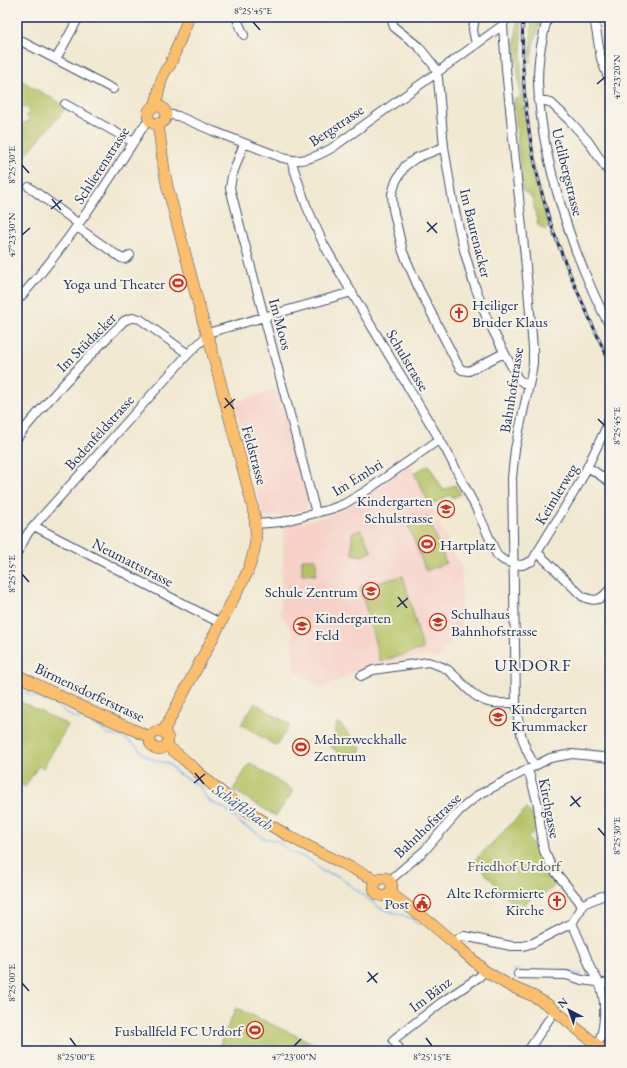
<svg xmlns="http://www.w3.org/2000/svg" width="627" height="1068" viewBox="0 0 627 1068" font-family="'EB Garamond',serif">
<rect width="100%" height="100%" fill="#f7f3e8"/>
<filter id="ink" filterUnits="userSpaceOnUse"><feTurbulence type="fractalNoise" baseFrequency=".025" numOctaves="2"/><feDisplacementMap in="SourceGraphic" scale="8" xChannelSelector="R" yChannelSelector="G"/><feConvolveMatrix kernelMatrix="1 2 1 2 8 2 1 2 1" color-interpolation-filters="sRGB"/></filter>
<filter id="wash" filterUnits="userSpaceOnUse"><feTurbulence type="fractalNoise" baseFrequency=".012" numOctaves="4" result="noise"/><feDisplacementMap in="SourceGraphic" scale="16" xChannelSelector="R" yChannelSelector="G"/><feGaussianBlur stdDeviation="0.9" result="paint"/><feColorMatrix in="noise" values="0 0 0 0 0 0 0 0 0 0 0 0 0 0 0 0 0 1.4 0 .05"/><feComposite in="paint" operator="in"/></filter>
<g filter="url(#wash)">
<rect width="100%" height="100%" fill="#f1e8d1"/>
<path fill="#f7d1c8" d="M278,390l31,113 -4,6 -23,7 -18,1 -30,-115z
M410,465l52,104 -1,58 -23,32 -12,-3 -57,9 -47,23 -29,-18v-37l-13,-20 4,-87 40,-9 16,-6 20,-11z"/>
<path fill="#b5c365" stroke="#687962" d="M518,17h4c-2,52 0,104 12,154 5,19 11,38 16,56l-5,3 -7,-5 -6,-28 -10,-7 -8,-91h6l-1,-17 -4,-38z
M532,17h14l-5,2 -7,23 -4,21z
M17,78l50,29 -50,58v-33l8,-10h4v-3l-3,-3 4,-5 -13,-10z
M429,465l14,25 12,-5 6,9 -9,4 -2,-3 -20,10 -16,-32z
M428,517l18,46 -20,8 -18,-46z
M361,530l11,22 -10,4 -9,-2 -1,-2v-19z
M302,559h14v16l-14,-1z
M403,576l20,73 -43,12 -20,-74z
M17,700l51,25 -25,43 -5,-2 -13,21 -8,-5z
M255,703l35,22 -14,21 -35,-22z
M337,723l5,3 19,22 -1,5 -9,9 -20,-15z
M250,763l43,28 -17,25 -43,-26z
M526,809l10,9 1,10 -9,10 32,43 -20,17 -5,-4 -11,11 -5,-4 -5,4 -40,-44z
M236,1008l94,43h-113z"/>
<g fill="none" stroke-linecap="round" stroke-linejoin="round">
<path stroke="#78b5eb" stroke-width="1.5" d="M17,687l12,8 25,9 20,14 10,1 10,4 13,11 15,3 13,8 8,9 11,6 15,4 8,9 15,8 9,7 4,9 6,5 13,6 19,17 13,7 7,6 14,3 15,12 10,3 11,6 9,9 16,5 42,32 31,10 6,6
M512,970h7
M562,971h5l15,4"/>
</g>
</g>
<g filter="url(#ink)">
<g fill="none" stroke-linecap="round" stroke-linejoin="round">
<g stroke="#3b4b6f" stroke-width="10">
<path id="minor" d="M236,17l8,18
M394,17l-2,4 2,6 25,20 16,20 3,11 6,69 9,55 11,48 9,31 14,38 31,60 10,7
M475,17l-2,13 3,14
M506,17l-3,8 3,44 21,208 6,71v15l-2,13 -16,73 -3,29 4,225c3,25 5,40 19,63
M549,17c-4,6 -5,14 -6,20 -8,33 -5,61 0,94 7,41 19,81 33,120 10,25 20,51 34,75
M594,17l7,42 9,23
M17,39l96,50
M56,59l23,-42
M538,101h8l5,2 18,17 19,21 22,33
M65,104l68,38
M166,114l12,2 35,15 70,27c18,6 33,-1 49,-10l171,-123
M244,143l-12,33 -2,12 86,325
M444,147l-28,11 -11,8 -9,15 -4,13 1,15 10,43 16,37 40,78 3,3 7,1 35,-18
M291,160l15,45 18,40 42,72 80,133 30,58 21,47 6,5 10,4 9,1 10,-4 47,-77 27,-56 1,-7
M29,187l50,37
M77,227l44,31 4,1 5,-4
M17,301c48,-53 88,-114 126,-174l7,-7
M17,438c33,-41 70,-80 107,-117 6,-3 9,-4 16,-2l48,35
M588,467l22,15
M256,524l25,-2 50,-13 13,-5 22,-13 74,-52
M34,526l186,97
M17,553l11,-20 11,-13 149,-166 23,-22 141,-40
M536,554l5,2 41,40c13,7 19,4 28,-7
M361,676l12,-6 55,-8c7,2 14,4 20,8 13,10 23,27 40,32 9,2 19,1 28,1
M389,881l36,-31 34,-39 19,-16 72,-37 22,-4 30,3 8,2
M581,905l21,-9 8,-2
M572,923c7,15 13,30 19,46 2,5 7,10 9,16 6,15 6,45 -3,60
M454,943l6,-6 4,-1 47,10h12l10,-3 39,-20 9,-14v-4l-2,-4 -26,-32 -9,-18 -2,-12 -4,-34 -10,-36
M518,974l48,1 16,5 28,4
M401,1051l-8,-11 49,-38 37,-25 6,-6
M528,1051l27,-41"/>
</g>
<g stroke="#3b4b6f" stroke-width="12">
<path id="major" d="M155,106c5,-14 4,-30 15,-41l19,-48
M148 115a9 9 0 1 1 18 0a9 9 0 1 1-18 0Z
M158,123l6,46 3,16 37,140 6,18 40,153c8,31 9,49 -4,79l-83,157
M17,675l71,35 62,27
M150 740a9 9 0 1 1 18 0a9 9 0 1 1-18 0Z
M166,745c22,16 41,37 63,53 43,32 92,55 139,78l9,5
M374 887a9 9 0 1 1 18 0a9 9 0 1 1-18 0Z
M390,893l38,28 26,22 31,28 25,15 23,10 14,8 57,47"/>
</g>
<use href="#minor" stroke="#fff" stroke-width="8"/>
<use href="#major" stroke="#fabe6d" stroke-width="11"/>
<g stroke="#1b2f5e" stroke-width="3">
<path id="rail" d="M523,17c-3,68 6,136 26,201 16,50 40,98 61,146"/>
</g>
<use href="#rail" stroke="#f7f3e8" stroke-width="1.5" stroke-dasharray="4.5" stroke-linecap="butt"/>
</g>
</g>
<path fill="none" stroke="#1b2f5e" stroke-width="1.5" d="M253,22l7,8M597,84l8,-7M22,165l7,8M52,199l9,11M51,209l11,-9M427,222l10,11M427,232l10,-9M22,235l8,-7M225,398l9,11M224,408l11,-9M598,419l7,7M22,574l7,8M398,597l9,11M397,607l11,-9M195,773l9,11M194,783l11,-9M571,796l9,11M570,806l11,-9M598,828l7,8M368,972l9,11M367,982l11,-9M22,983l7,8M70,1038l6,8M426,1038l6,8M294,1046l7,-7"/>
<defs>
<g id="stadium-ring" transform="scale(0.9)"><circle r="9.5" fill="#f7f3e8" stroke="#c8321e" stroke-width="1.5"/><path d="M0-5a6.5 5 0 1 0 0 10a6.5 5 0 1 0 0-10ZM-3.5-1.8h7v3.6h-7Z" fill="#c8321e"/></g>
<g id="church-ring" transform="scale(0.9)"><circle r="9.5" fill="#f7f3e8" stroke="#c8321e" stroke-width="1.5"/><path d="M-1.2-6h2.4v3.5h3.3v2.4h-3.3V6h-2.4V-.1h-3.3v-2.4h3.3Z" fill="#c8321e"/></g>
<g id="school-ring" transform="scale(0.9)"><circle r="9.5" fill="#f7f3e8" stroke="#c8321e" stroke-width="1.5"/><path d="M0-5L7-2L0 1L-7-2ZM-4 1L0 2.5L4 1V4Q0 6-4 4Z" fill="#c8321e"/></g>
<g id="civic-ring" transform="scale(0.9)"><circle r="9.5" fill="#f7f3e8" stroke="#c8321e" stroke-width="1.5"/><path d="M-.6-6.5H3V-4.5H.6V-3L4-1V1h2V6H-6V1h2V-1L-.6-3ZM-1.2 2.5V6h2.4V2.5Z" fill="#c8321e"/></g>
</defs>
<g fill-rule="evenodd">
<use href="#stadium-ring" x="178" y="283"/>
<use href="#church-ring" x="459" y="313"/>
<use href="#school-ring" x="446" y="509"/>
<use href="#stadium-ring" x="427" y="544"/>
<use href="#school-ring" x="371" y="591"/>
<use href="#school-ring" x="438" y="622"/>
<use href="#school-ring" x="302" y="626"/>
<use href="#school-ring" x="498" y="717"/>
<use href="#stadium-ring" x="301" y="747"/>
<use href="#church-ring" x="557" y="901"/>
<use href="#civic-ring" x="422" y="903"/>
<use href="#stadium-ring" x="255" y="1030"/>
</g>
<g text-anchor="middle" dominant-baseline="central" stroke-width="4" stroke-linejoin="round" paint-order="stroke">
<g font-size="15" fill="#1b2f5e" stroke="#f7f3e8">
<text transform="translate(336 125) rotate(-34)">Bergstrasse</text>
<text transform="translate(101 165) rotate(-57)">Schlierenstrasse</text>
<text transform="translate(568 172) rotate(76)">Uetlibergstrasse</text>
<text transform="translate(476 233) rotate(76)">Im Baurenacker</text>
<text transform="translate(281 324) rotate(75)">Im Moos</text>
<text transform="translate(86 342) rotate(-45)">Im Stüdacker</text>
<text transform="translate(408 360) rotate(59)">Schulstrasse</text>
<text transform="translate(511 390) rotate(-81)">Bahnhofstrasse</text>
<text transform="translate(99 432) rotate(-48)">Bodenfeldstrasse</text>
<text transform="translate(255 455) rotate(75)">Feldstrasse</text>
<text transform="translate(357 477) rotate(-32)">Im Embri</text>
<text transform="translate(556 494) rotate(-59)">Keimlerweg</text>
<text transform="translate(133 562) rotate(27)">Neumattstrasse</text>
<text transform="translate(90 692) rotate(25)">Birmensdorferstrasse</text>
<text transform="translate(550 808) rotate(79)">Kirchgasse</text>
<text transform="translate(427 825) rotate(-44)">Bahnhofstrasse</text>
<text transform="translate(430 994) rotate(-37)">Im Bänz</text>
</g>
<g font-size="15" fill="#1b2f5e" stroke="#f7f3e8" text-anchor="end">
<text x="165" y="283">Yoga und Theater</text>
<text x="472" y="304" text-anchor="start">Heiliger<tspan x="472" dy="17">Bruder Klaus</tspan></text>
<text x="433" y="500">Kindergarten<tspan x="433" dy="17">Schulstrasse</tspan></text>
<text x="440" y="544" text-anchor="start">Hartplatz</text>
<text x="358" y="591">Schule Zentrum</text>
<text x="451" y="613" text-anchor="start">Schulhaus<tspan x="451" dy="17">Bahnhofstrasse</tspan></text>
<text x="315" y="617" text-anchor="start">Kindergarten<tspan x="315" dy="17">Feld</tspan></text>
<text x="511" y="708" text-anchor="start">Kindergarten<tspan x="511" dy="17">Krummacker</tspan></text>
<text x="314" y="738" text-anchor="start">Mehrzweckhalle<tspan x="314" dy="17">Zentrum</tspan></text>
<text x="544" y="892">Alte Reformierte<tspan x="544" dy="17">Kirche</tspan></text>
<text x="409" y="903">Post</text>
<text x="242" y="1030">Fusballfeld FC Urdorf</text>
</g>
<g font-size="15" fill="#425460" stroke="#f7f3e8">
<text x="514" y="865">Friedhof Urdorf</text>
</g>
<g font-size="16" font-style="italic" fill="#375788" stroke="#f7f3e8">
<text transform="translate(243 807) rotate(35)">Schäflibach</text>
</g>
<g font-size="17" letter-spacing="1" fill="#1b2f5e" stroke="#f7f3e8">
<text x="533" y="665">URDORF</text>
</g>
</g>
<rect width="627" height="1068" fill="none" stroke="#f7f3e8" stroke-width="44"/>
<g transform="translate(569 1010) rotate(319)" stroke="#f7f3e8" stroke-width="3" paint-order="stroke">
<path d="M0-3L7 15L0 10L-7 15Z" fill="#1b2f5e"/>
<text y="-6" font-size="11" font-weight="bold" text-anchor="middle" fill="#1b2f5e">N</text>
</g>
<rect x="22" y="22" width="583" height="1024" fill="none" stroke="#1b2f5e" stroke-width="1.5"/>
<g font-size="10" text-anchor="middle" fill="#1b2f5e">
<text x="253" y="14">8°25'45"E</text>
<text transform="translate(616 77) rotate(-90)" y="4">47°23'20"N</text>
<text transform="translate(11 165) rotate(-90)" y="4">8°25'30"E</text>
<text transform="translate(11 235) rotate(-90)" y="4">47°23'30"N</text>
<text transform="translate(616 426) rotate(-90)" y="4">8°25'45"E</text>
<text transform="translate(11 574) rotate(-90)" y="4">8°25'15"E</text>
<text transform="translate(616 836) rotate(-90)" y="4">8°25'30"E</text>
<text transform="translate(11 983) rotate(-90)" y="4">8°25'00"E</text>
<text x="76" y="1060">8°25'00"E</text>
<text x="294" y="1060">47°23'00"N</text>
<text x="432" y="1060">8°25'15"E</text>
</g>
</svg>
